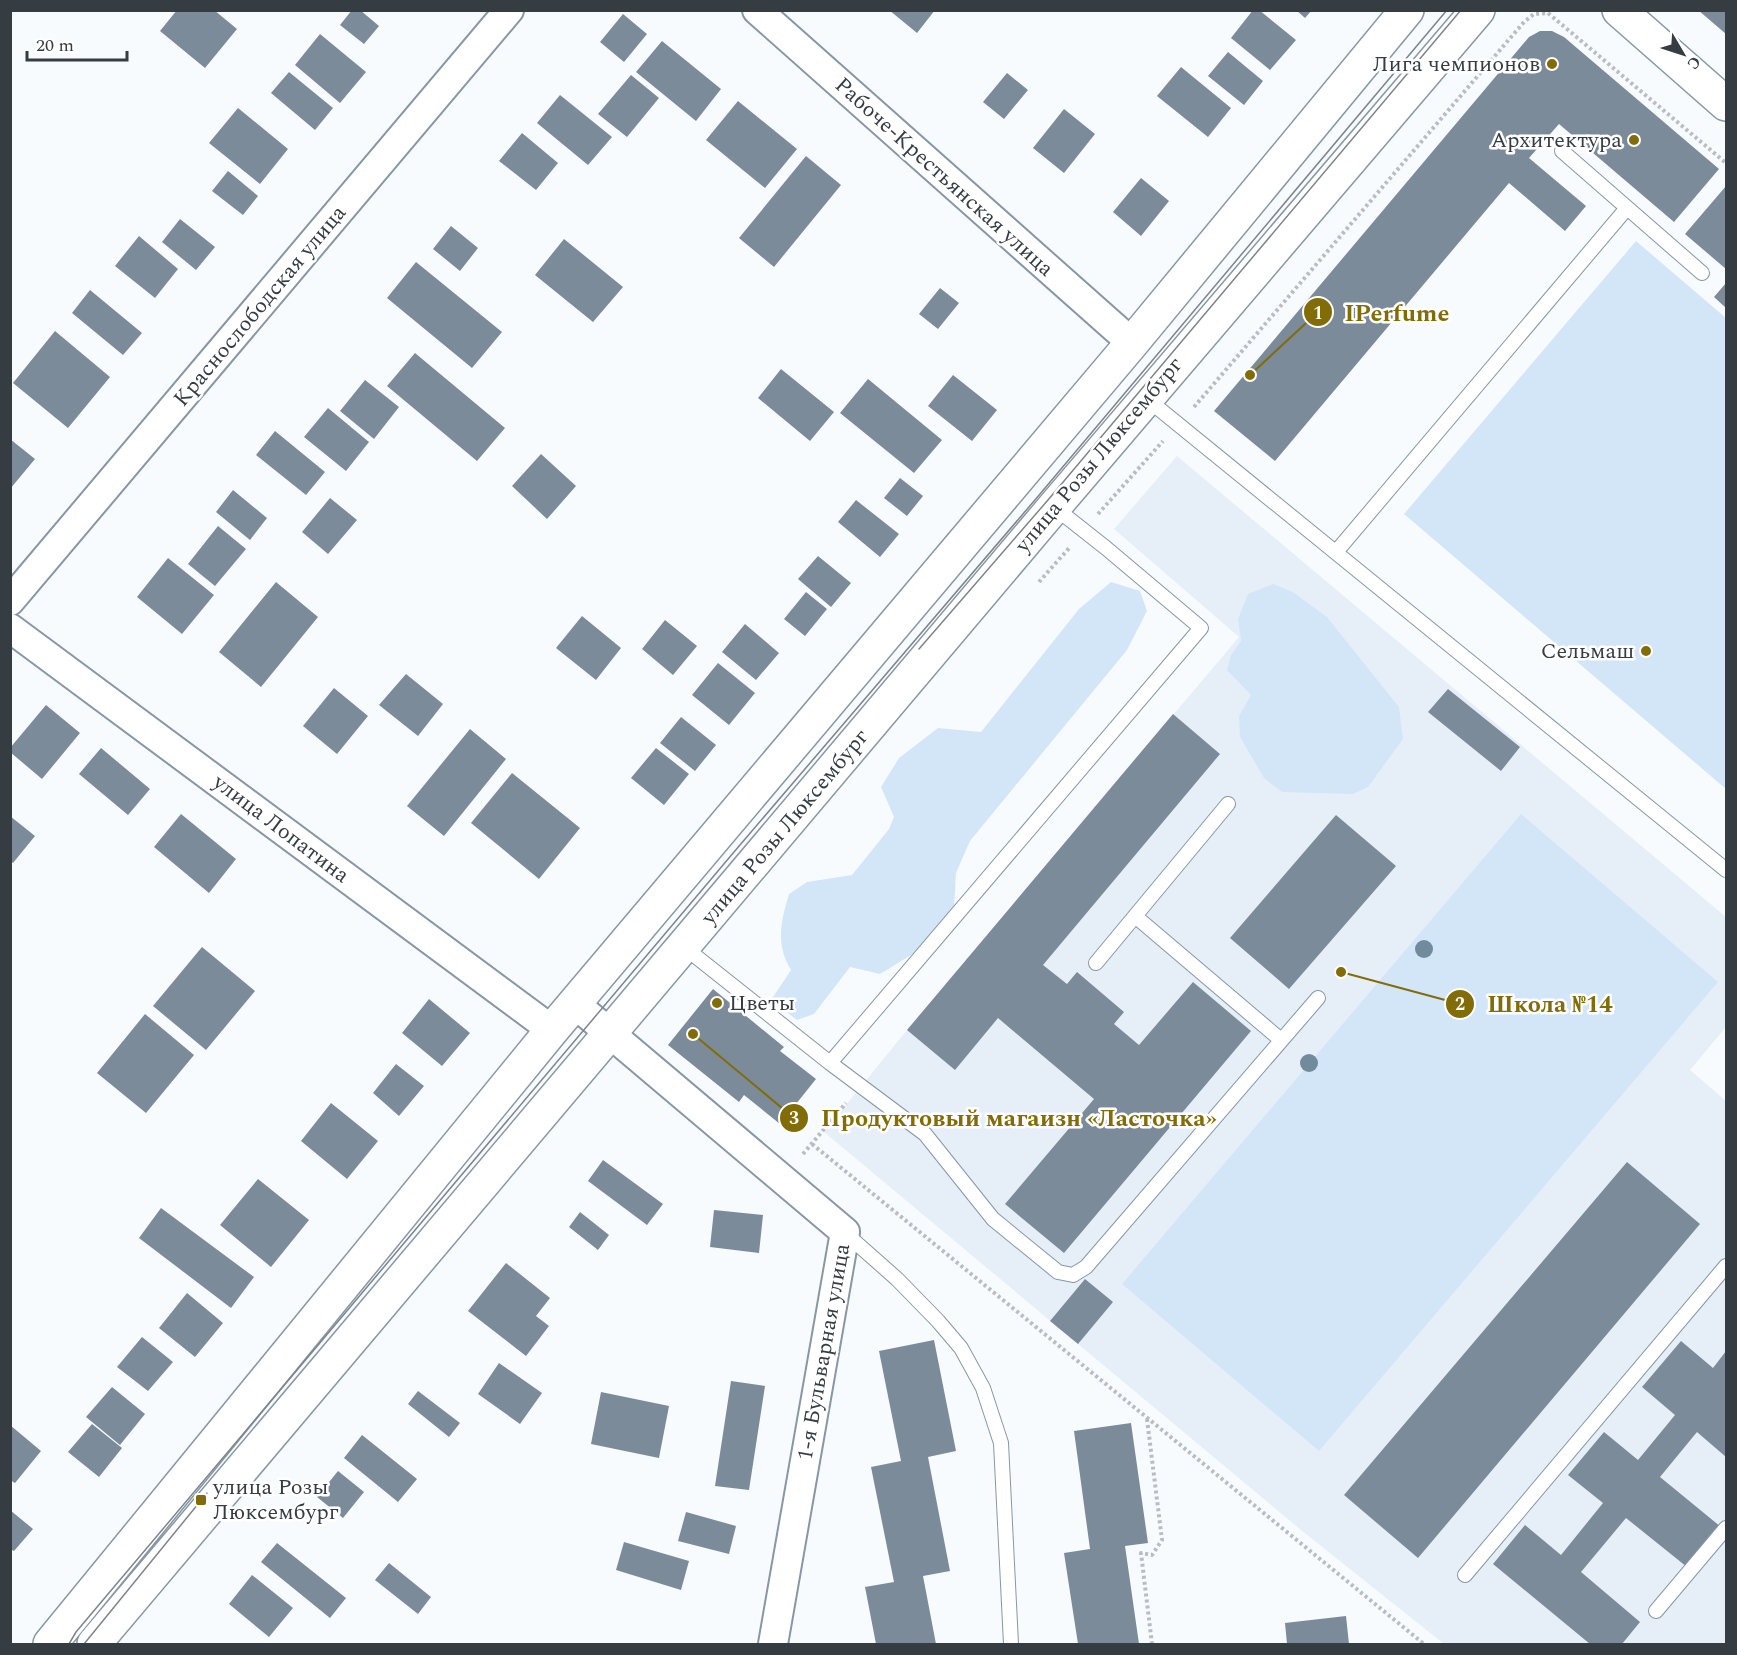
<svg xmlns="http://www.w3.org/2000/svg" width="1737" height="1655" viewBox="0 0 1737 1655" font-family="Spectral,serif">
<rect width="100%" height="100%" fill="#f8fbfe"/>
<path fill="#e6eff8" d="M1177,456l549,461v110l-36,43 36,31v543h-282l-143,-114 -477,-398 83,-102 332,-393 -125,-108z"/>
<path fill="#d2e6f8" d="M1636,241l90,77v471l-322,-275z
M1111,582l29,9 7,20 -20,39 -157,191 -14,32 -2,35 -30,39 -44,27 -30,-7 -36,47 -17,6 -26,-20 20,-30c-16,-26 -10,-49 -2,-76l18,-12 45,-7 37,-46 5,-12 -13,-30 18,-29 39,-30 43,4 98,-123z
M1273,584l20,8 34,25 72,90 4,32 -35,48 -15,7 -71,-2 -18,-14 -24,-41 -1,-21 12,-21 -24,-25 4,-15 10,-14 -3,-22 10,-25z
M1521,814l197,168 -399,469 -197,-167z"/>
<path fill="#7b8b99" d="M177,10h37l23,19 -32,39 -45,-37z
M352,10h8l19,16 -15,18 -24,-19z
M889,10h46l-18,23z
M1253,10h6l37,30 -26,30 -39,-32z
M1296,10h16l-7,8z
M1698,10h28v24z
M623,14l24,20 -23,28 -24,-20z
M1540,31h12l12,6 155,132 -45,53 -115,-98 -30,34 57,48 -21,25 -56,-48 -234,278 -61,-50 315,-374z
M320,34l46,38 -26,31 -45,-38z
M662,41l59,48 -25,32 -60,-49z
M1228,52l35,29 -19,24 -36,-29z
M1181,67l50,41 -23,29 -51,-41z
M289,72l44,36 -18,22 -44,-37z
M1007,73l21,17 -24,29 -21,-17z
M631,75l28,23 -32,39 -29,-23z
M560,95l52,42 -24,28 -51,-42z
M738,101l59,48 -32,39 -59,-48z
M238,108l50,41 -28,35 -51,-41z
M1064,109l31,25 -31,39 -31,-25z
M522,133l36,30 -22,27 -37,-29z
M806,156l35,29 -67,82 -35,-29z
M228,171l30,25 -15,19 -31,-24z
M1141,178l28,23 -28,35 -28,-24z
M1726,186v83l-41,-35z
M180,219l35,28 -19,23 -34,-28z
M451,226l27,22 -18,23 -27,-22z
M139,236l39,33 -23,29 -40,-32z
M564,239l59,48 -30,35 -58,-47z
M416,262l86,70 -30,36 -85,-70z
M1726,283v25l-12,-11z
M940,288l19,15 -21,26 -19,-15z
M90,290l52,43 -19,22 -51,-42z
M55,331l55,46 -42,51 -55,-45z
M415,353l90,75 -28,33 -90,-75z
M781,369l53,43 -24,29 -52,-43z
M953,375l44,35 -25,31 -44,-35z
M868,379l74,61 -28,33 -74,-60z
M365,380l34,27 -25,32 -34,-28z
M328,408l41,34 -23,29 -42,-34z
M275,431l50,41 -19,23 -50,-40z
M10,439l25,20 -25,30z
M541,454l35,32 -29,33 -35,-33z
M900,478l23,18 -16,20 -23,-18z
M233,490l34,28 -17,22 -34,-28z
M330,498l27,22 -29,34 -26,-22z
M856,500l43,34 -19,23 -42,-35z
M218,526l28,23 -31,37 -27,-22z
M818,556l33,27 -20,24 -33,-28z
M168,558l46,37 -32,39 -45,-37z
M276,582l42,35 -57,70 -42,-35z
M806,592l21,17 -22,27 -21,-17z
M582,616l39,32 -25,32 -40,-32z
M665,620l32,26 -24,29 -31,-26z
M745,624l34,29 -23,27 -34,-28z
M718,663l37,30 -26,32 -37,-30z
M406,674l37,30 -25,32 -39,-31z
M334,688l34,28 -31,38 -34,-28z
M1448,689l72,58 -19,24 -73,-59z
M46,705l34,28 -38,46 -32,-27v-4z
M1173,714l47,40 -177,211 24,19 10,-12 47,40 -10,12 25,21 54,-63 58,49 -187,222 -59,-49 89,-105 -96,-81 -43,52 -48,-40z
M681,717l35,28 -21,26 -35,-28z
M470,729l36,30 -62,77 -37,-30z
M101,748l49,41 -22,26 -49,-41z
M656,748l33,26 -25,31 -33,-27z
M512,773l68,55 -41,51 -68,-56z
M181,814l55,45 -27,34 -55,-46z
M1336,815l60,51 -107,123 -59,-51z
M10,816l25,20 -22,27 -3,-3z
M202,947l53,44 -49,59 -53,-44z
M713,989l71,58 -4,4 36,28 -36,45 -36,-29 -5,7 -71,-57z
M429,999l41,34 -28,33 -40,-33z
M145,1014l49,41 -48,58 -49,-40z
M396,1064l28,22 -25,30 -26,-23z
M331,1103l47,38 -31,38 -46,-38z
M603,1160l60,44 -16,21 -59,-44z
M1627,1162l73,62 -282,334 -74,-63z
M258,1179l51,41 -38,47 -51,-42z
M161,1208l93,69 -23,31 -92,-70z
M714,1210l49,5 -4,38 -49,-6z
M580,1212l29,23 -11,15 -29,-23z
M506,1263l44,35 -14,18 13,10 -23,30 -58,-45z
M1085,1279l28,23 -35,42 -28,-23z
M187,1293l36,30 -28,34 -36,-29z
M142,1337l31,25 -25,29 -31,-24z
M934,1340l22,111 -28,6 22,114 -27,5 13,68h-60l-11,-57 29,-5 -23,-115 30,-6 -22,-110z
M1681,1341l32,27 13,-17v106l-29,-25 -37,45 61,50 -34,40 -61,-49 -45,54 59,50 -18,22h-32l-97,-80 32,-39 36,30 42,-52 -35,-28 36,-43 34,28 37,-45 -33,-28z
M499,1363l43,30 -22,31 -42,-30z
M731,1381l34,5 -16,104 -34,-4z
M112,1387l33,27 -25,31 -34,-28z
M418,1391l42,32 -11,14 -41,-33z
M601,1392l68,14 -10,52 -68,-14z
M1131,1423l17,120 -23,3 14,98h-61l-14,-91 26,-4 -16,-118z
M92,1424l30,24 -23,29 -31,-25z
M10,1425l31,26 -26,32 -5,-3z
M362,1435l55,44 -19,23 -54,-44z
M338,1471l26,21 -21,26 -26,-21z
M10,1510l23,19 -19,22 -4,-2z
M686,1512l50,14 -7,28 -51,-13z
M624,1542l65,19 -8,29 -65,-20z
M277,1543l69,55 -16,20 -69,-56z
M389,1563l42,34 -13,17 -43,-34z
M252,1575l41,33 -24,29 -40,-33z
M1346,1616l3,28h-62l-2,-21z"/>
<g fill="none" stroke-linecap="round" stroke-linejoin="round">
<g stroke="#8797a5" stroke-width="16">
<path id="service" d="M1562,151l140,122
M1147,399l579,471
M1336,552l291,-344
M1135,916l146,124
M684,947l146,116 95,71 68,85 65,53 15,3 13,-8 232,-269
M1096,963l132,-159
M830,1063l371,-435 -95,-80 -52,-41
M845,1233l52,46 41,42 23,27 22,40 18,55 10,201
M1465,1575l261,-309
M1656,1611l70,-83"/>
</g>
<g stroke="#8797a5" stroke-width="32">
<path id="minor" d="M757,10l375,333
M10,601l499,-591
M10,628l542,402
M574,1003l271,229 -72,412"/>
</g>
<g stroke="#8797a5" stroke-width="36">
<path id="tertiary" d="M1619,10l107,94
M50,1644l502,-614 580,-687 275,-333
M94,1644l960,-1137 424,-497"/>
</g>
<path stroke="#b9bdc1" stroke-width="4" stroke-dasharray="3 3" stroke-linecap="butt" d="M1194,407l330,-385 10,-8 14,-1 178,150
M1098,514l65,-73
M1039,582l31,-35
M812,1144l612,500
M803,1154l43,-51
M1147,1419l15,121 -10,15 -11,-2 11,91"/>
<use href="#service" stroke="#fff" stroke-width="14"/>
<use href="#minor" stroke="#fff" stroke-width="28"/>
<use href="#tertiary" stroke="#fff" stroke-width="33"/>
<path stroke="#7e8489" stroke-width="1.5" d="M919,649l129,-149 413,-490
M69,1644l7,-12 658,-780 306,-358 407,-484
M84,1644l123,-151"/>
</g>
<g fill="#718a9c">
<circle cx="1424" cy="949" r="9"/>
<circle cx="1309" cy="1063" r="9"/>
</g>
<g fill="#816c07" stroke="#fff" stroke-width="2">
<circle cx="1552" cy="64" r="6"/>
<circle cx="1634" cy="140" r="6"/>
<circle cx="1646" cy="651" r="6"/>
<circle cx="717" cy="1003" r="6"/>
<rect x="195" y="1494" width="12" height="12" rx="3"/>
</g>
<g text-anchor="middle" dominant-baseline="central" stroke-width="5" stroke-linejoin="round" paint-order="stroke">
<g font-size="22" fill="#353c42" stroke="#fff" text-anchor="end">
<text x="1540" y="64">Лига чемпионов</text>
<text x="1622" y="140">Архитектура</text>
<text x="1634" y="651">Сельмаш</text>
<text x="729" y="1003" text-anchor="start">Цветы</text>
<text x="213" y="1487" text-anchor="start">улица Розы<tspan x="213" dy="25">Люксембург</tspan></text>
</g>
<g font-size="22" fill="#353c42" stroke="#fff">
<text transform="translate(944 177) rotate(42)">Рабоче-Крестьянская улица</text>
<text transform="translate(260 306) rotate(-50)">Краснослободская улица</text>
<text transform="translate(1099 455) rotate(-50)">улица Розы Люксембург</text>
<text transform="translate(785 827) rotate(-50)">улица Розы Люксембург</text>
<text transform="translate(281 829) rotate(37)">улица Лопатина</text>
<text transform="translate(824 1352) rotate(-80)">1-я Бульварная улица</text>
</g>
</g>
<path fill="none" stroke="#816c07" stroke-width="2" d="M1250 375L1318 312M1341 972L1460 1004M693 1034L794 1118"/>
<g fill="#816c07" stroke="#fff" stroke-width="2">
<circle cx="1250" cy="375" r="6"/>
<circle cx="1341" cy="972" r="6"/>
<circle cx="693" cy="1034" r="6"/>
<circle cx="1318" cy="312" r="15"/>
<circle cx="1460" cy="1004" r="15"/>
<circle cx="794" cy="1118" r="15"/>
</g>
<g font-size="18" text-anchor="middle" font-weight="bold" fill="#fff">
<text x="1318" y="319">1</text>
<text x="1460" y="1010">2</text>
<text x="794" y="1124">3</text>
</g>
<g font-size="24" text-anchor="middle" font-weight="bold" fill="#816c07" stroke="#fff" stroke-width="5" stroke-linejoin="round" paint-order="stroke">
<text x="1397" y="321">IPerfume</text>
<text x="1550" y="1012">Школа №14</text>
<text x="1019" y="1126">Продуктовый магаизн «Ласточка»</text>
</g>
<rect width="1737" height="1655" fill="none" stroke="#353c42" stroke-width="24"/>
<g transform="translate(1683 54) rotate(129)" stroke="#ffffff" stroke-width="4.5" paint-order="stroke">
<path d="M0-4.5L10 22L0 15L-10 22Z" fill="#353c42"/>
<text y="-9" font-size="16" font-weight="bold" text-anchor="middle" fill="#353c42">С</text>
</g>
<path d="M27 51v9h100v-9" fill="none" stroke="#353c42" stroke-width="3"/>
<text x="36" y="51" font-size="18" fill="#353c42" stroke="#ffffff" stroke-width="4.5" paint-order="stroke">20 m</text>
</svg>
